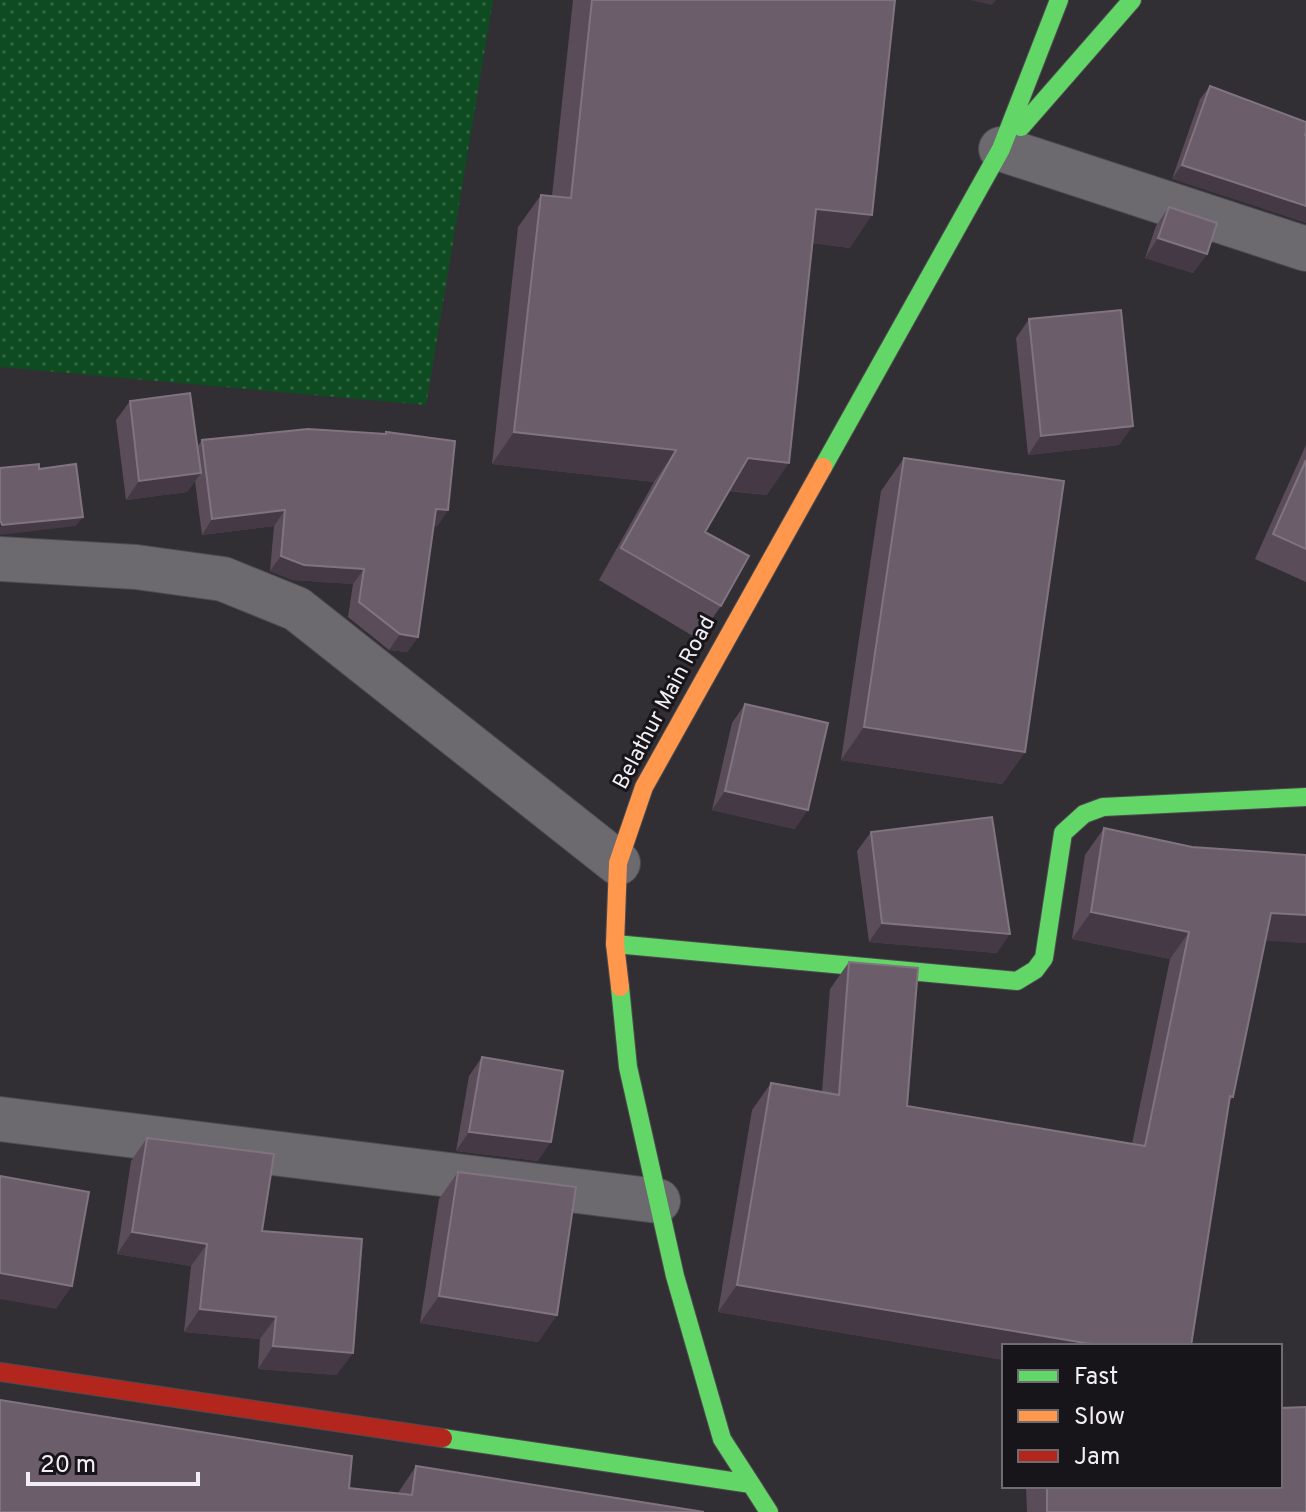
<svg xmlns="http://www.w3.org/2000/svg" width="1306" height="1512" viewBox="0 0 1306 1512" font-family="Overpass,sans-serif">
<defs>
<pattern id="grass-dots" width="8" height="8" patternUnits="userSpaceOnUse" patternTransform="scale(2)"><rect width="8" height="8" fill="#0f4b21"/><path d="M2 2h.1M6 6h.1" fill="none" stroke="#326542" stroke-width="1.8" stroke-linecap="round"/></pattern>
</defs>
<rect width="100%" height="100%" fill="#312f34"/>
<path fill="url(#grass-dots)" d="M0,0h493l-67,405 -426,-38z"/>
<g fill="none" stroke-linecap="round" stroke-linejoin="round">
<g stroke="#4d4b4f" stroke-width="46">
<path id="street" d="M1001,149l305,100
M0,559l136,8 87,12 74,30 321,254
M0,1119l658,82"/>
</g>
<g stroke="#4d4b4f" stroke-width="20">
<path id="fast" d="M1021,127l111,-127
M823,467l178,-318 58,-149
M615,944l402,37 18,-11 9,-12 19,-125 21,-19 19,-7 203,-10
M620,987l8,80 47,209 47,163 47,73
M443,1438l308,46"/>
</g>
<g stroke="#4d4b4f" stroke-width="20">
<path id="slow" d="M620,987l-5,-43 3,-81 26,-76 179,-320"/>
</g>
<g stroke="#4d4b4f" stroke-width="20">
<path id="jam" d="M0,1372l443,66"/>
</g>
<use href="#street" stroke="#6c6a6f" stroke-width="44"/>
<use href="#fast" stroke="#63d668" stroke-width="18"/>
<use href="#slow" stroke="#ff974d" stroke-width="18"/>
<use href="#jam" stroke="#b3261e" stroke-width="18"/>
</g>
<path fill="#5b4c5a" d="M573,0h322l-45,248 -37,-5 -46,252 -38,-4 -24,41 16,74 -23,33 -99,-59 55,-98 -162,-18 26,-237 23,-32 11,1z
M1210,86l96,36 -134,57 28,-80z
M1169,207l38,47 -14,19 -48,-15 11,-32z
M1029,319l90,126 -91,10 -12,-117z
M130,401l67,46 5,-7 182,-6 2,-2 62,78 -11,16h-3l-16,111 -11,15 -18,-2 -41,-33 5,-33 -60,-4 -23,-9 4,-45 -72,9 -7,-54 -8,11 -61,8 -10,-80z
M1306,445v137l-51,-23z
M904,458l121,294 -23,32 -161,-24 40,-269z
M745,704l50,125 -83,-19 20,-87z
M1104,828l88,19 114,8v88l-41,-3 -32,157 -229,249v14l-286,-48 34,-202 19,-27 51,9 8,-103 19,-27 58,144 225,38 38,-185 -98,-20 13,-84z
M871,832l126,121 -128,-11 -12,-91z
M482,1057l56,104 -82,-10 13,-75z
M147,1138l115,93 75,144 -79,-6 2,-30 -76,-7 7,-66 -74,-12 14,-93z
M458,1172l99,143 -19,27 -118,-19 19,-124z
M416,1466l288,46h-704l349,-24 49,5z
M1026,1486h254l26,26h-279z"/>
<path fill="#443944" d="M970,0h26l-4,5z
M1182,165l124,41v17l-134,-44z
M816,209l56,6 -22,33 -56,-7z
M1158,238l49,16 -14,19 -48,-15z
M1133,426l-14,19 -91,10 13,-19z
M514,432l162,18 -22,32 -162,-18z
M748,458l41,5 -22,32 -41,-5z
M201,473l-14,19 -61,8 13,-19z
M436,509l12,1 -11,16 -12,-1z
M285,510l-11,16 -72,9 10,-16z
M83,517l-7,9 -76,9v-7l2,-3z
M281,556l83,13 -11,15 -60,-4 -23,-9z
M400,634l18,3 -11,15 -18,-2z
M864,727l161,25 -23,32 -161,-24z
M725,791l83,19 -13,19 -83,-19z
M1091,912l98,20 -19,27 -98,-20z
M1271,913l35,2v28l-54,-3z
M882,923l128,11 -13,19 -128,-11z
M469,1132l82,10 -13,19 -82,-10z
M132,1232l75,12 -16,22 -74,-12z
M0,1273l72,13 -16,23 -56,-10z
M737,1285l366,61h-99v14l-286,-48z
M439,1296l118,19 -19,27 -118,-19z
M200,1309l76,8 -16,22 -76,-7z
M273,1346l80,7 -16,22 -79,-6z"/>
<path fill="#6b5e6a" stroke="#807480" stroke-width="2" d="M592,0h303l-23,215 -56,-6 -27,254 -41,-5 -43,74 44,24 -28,50 -100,-58 55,-98 -162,-18 27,-237 30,3z
M1210,86l96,36v10l-1,3 1,1v70l-124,-41z
M1169,207l48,16 -10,31 -49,-16z
M1121,310l12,116 -92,10 -12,-117z
M190,393l11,80 -62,8 -9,-80z
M308,429l78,5v-2l69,9 -7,69 -12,-1 -18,128 -18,-3 -41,-32 5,-33 -60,-4 -23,-9 4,-46 -73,9 -10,-79z
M904,458l160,23 -39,271 -161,-25z
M1306,460v89l-33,-15z
M39,464v5l37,-5 7,53 -81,8 -1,-3h-1v-54z
M745,704l83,19 -20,87 -83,-19z
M992,817l18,117 -128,-11 -11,-91z
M1104,828l88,19 114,8v60l-35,-2 -38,184 -3,-1 -39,250h-88l-366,-61 34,-202 68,12 10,-133 69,6 -11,138 238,40 44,-214 -98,-20z
M482,1057l81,14 -12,71 -82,-10z
M147,1138l127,16 -12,77 100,8 -9,114 -80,-7 3,-29 -76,-8 7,-65 -75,-12z
M458,1172l118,15 -19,128 -118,-19z
M0,1176l89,16 -17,94 -72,-13z
M0,1400l352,56 -3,32 63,7 4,-29 288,46h-704z
M1306,1407v105h-259v-26h233v-78z"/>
<g text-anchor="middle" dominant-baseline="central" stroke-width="6" stroke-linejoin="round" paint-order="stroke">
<g font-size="22" fill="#f1eef5" stroke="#18151a">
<text transform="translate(665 703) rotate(-62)">Belathur Main Road</text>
</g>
</g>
<rect x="1002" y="1344" width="280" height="144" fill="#18151a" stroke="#6f6c72" stroke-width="2"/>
<rect x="1018" y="1370" width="40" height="12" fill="#63d668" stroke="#6f6c72" stroke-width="2"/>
<text x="1074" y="1384" font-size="24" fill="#f1eef5">Fast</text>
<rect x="1018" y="1410" width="40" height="12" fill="#ff974d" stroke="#6f6c72" stroke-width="2"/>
<text x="1074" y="1424" font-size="24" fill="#f1eef5">Slow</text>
<rect x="1018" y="1450" width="40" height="12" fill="#b3261e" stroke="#6f6c72" stroke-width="2"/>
<text x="1074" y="1464" font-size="24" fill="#f1eef5">Jam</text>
<path d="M28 1472v12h170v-12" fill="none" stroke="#f1eef5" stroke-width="4"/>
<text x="40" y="1472" font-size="24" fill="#f1eef5" stroke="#18151a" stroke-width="6" paint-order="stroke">20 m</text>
</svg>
